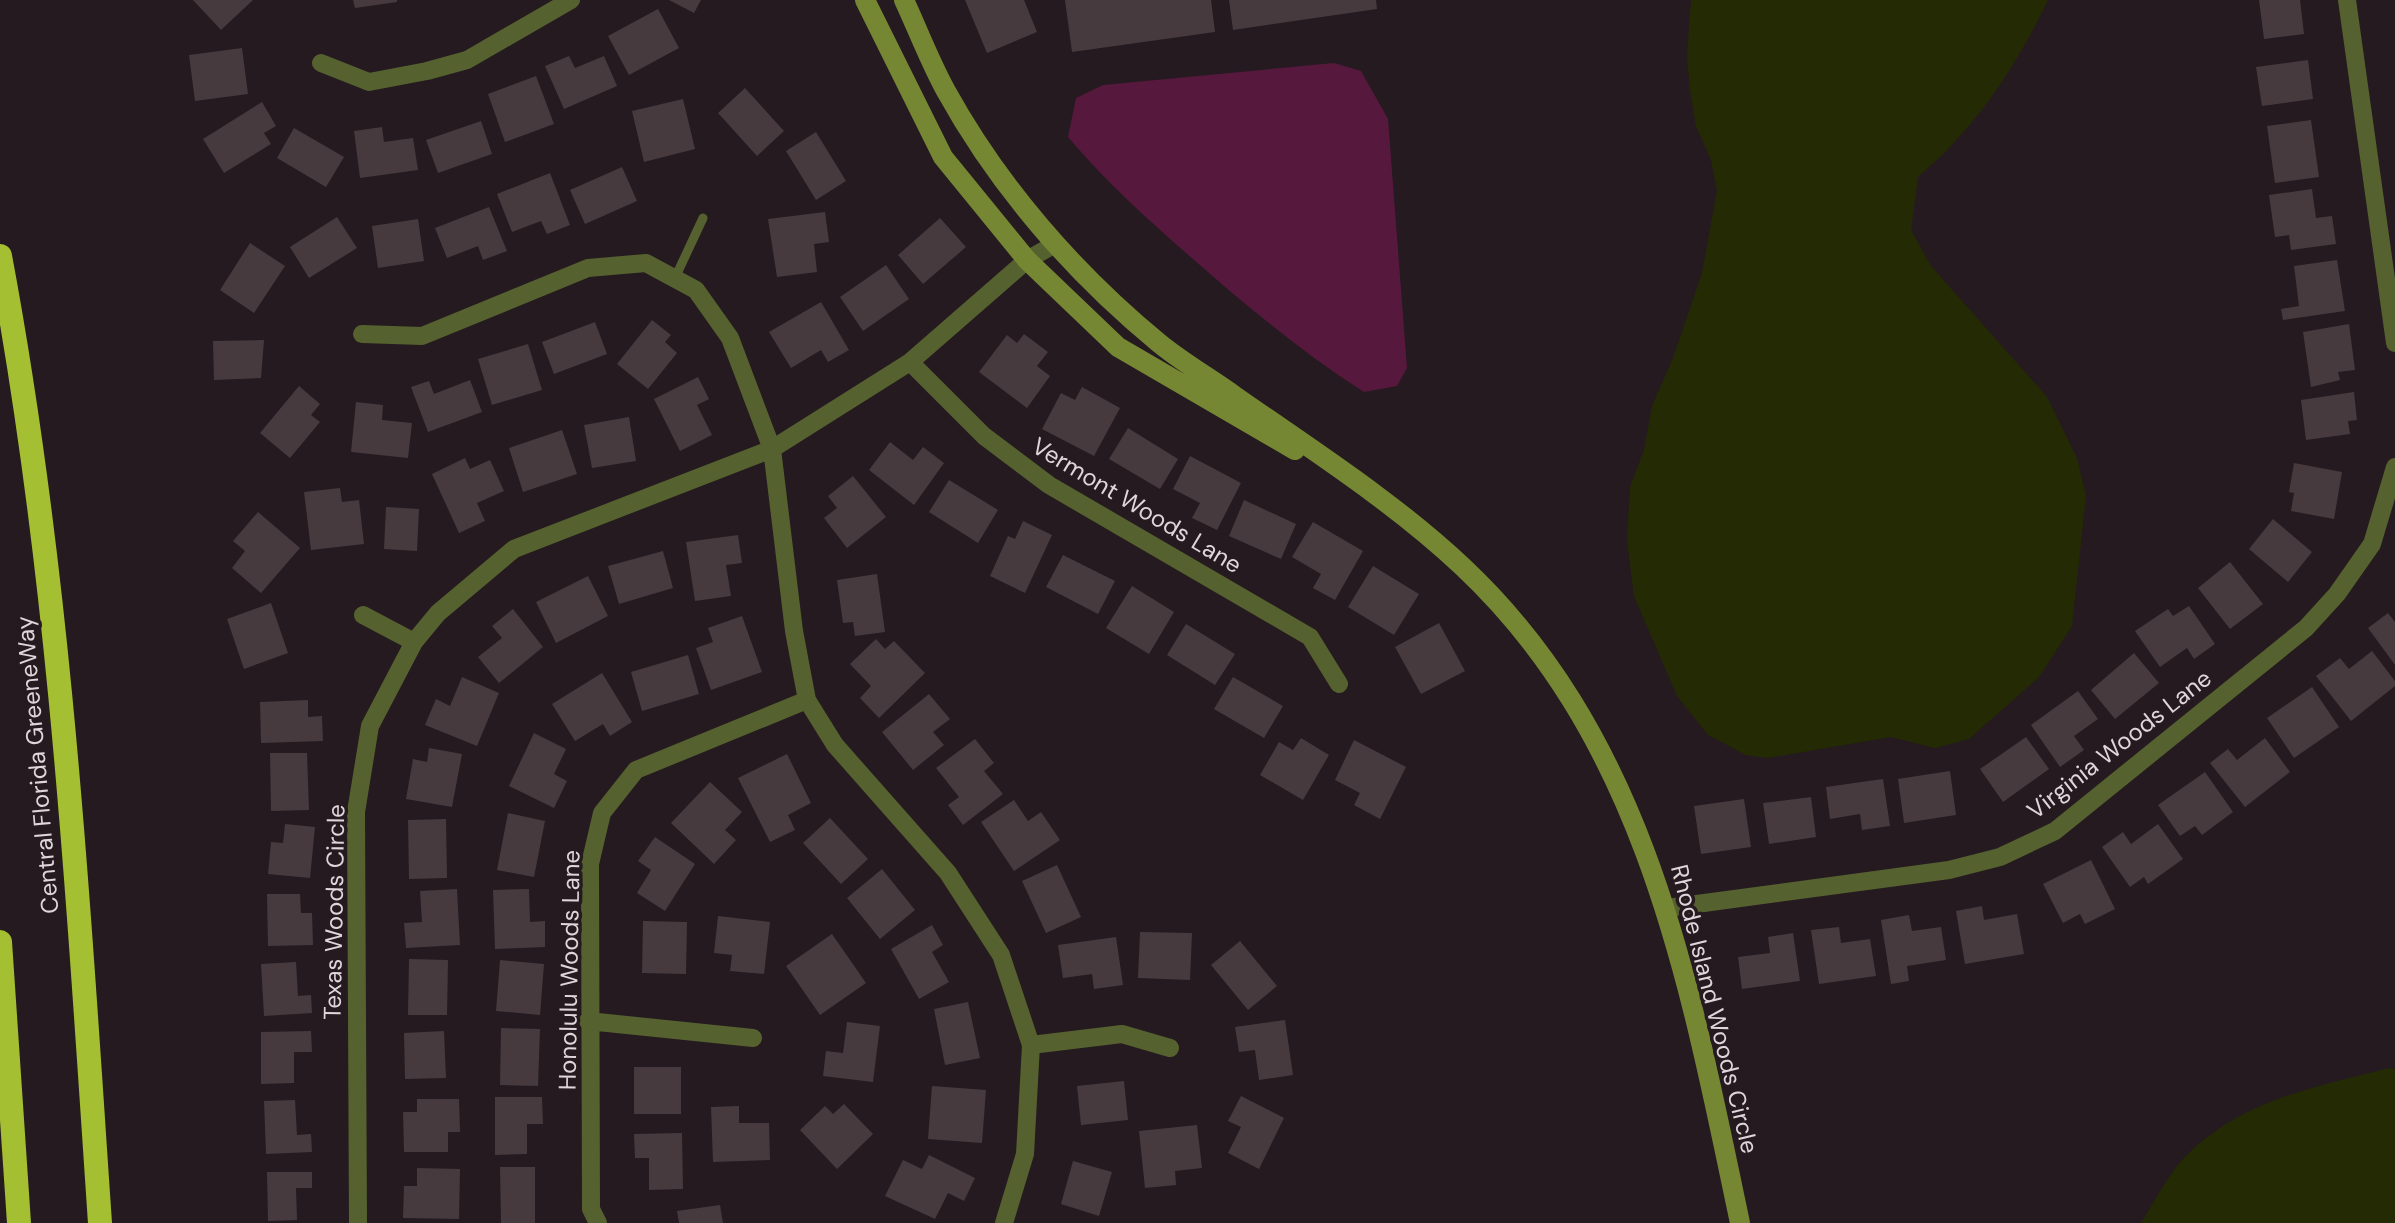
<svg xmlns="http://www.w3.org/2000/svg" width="2395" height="1223" viewBox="0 0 2395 1223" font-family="'DM Sans',sans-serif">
<rect width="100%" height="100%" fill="#251a1f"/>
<path fill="#242b04" d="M1691,0h357c-32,67 -73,129 -130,177l-7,53 20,36 116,131 30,61 9,38 -14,130 -33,51 -70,62 -34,9 -44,-11 -124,21 -21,-3 -38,-20 -31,-39 -43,-100 -7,-56 3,-53 14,-37 8,-44 21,-48 29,-85 15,-82 -6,-31 -15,-34 -6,-36 -3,-33z
M2389,1068l6,1v154h-254c13,-20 25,-45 41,-63 57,-60 131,-72 207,-92z"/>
<path fill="#57183e" d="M1334,63l27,8 27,48 19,249 -10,18 -33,6c-64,-41 -121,-89 -178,-139 -42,-37 -82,-73 -118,-116l8,-39 27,-13z"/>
<path fill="#463a3f" d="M193,0h60l-32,30z
M353,0h44v2l-42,6z
M669,0h32l-7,13z
M965,0h59l13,32 -50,21z
M1065,0h146l4,32 -143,20z
M1229,0h147l1,9 -144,21z
M2259,0h41l4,34 -40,5z
M658,9l21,39 -50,27 -21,-39z
M242,48l6,46 -53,7 -6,-46z
M569,56l6,12 29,-12 13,30 -53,23 -19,-43z
M2308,60l5,39 -51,7 -6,-39z
M536,76l18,48 -49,18 -17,-48z
M745,88l39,43 -27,25 -39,-43z
M683,99l12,50 -51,13 -12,-51z
M262,102l14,24 -12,7 7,11 -47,29 -21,-34z
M2311,120l8,57 -44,6 -8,-57z
M481,121l11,33 -54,19 -12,-33z
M382,127l2,15 29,-4 5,32 -58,8 -6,-47z
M294,128l50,29 -18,30 -49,-29z
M816,132l30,49 -30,19 -30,-49z
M622,167l15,34 -52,23 -15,-34z
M550,173l20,52 -23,9 -6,-13 -29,11 -15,-38z
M2312,189l4,29 16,-2 4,28 -45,6 -2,-15 -14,2 -6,-42z
M489,207l18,44 -24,9 -5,-14 -31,12 -12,-30z
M825,212l4,30 -15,2 3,28 -40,5 -9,-58z
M337,217l20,31 -48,30 -19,-31z
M940,218l26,29 -43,37 -25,-29z
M418,219l6,42 -46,7 -6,-42z
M250,243l35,23 -31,47 -34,-23z
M2337,260l8,51 -62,9 -2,-11 18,-3 -5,-40z
M886,265l23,34 -46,32 -23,-34z
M821,302l28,48 -21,12 -7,-12 -30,18 -22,-36z
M652,320l19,15 -6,7 12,11 -29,36 -31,-25z
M595,322l12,32 -53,20 -12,-32z
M2349,324l6,46 -17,2 2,8 -29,7 -8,-55z
M1024,334l24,18 -11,14 13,10 -23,32 -48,-36 28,-37 10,8z
M264,340l-3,38 -47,2 -1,-39z
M528,344l14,46 -50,15 -14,-46z
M698,377l11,22 -12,6 15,30 -32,16 -26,-52z
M470,380l12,32 -54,20 -17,-45 18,-6 5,13z
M299,386l21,18 -9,11 9,7 -30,36 -30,-25z
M1082,387l38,21 -26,48 -52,-27 19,-36 14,7z
M2354,392l3,28 -9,1 2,13 -44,6 -5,-40z
M356,402l27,3 -1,15 30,3 -4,35 -57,-6z
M629,417l7,44 -44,7 -8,-43z
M1128,428l50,31 -18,30 -51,-30z
M562,430l15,44 -54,18 -14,-44z
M890,442l23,18 10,-13 21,16 -30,42 -45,-35z
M1190,456l51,27 -24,47 -25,-12 8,-15 -27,-14z
M465,458l5,11 20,-9 14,31 -27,12 8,18 -26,12 -27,-59z
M2294,463l48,9 -8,47 -43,-8 3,-18 -5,-1z
M853,476l33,41 -39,31 -23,-30 13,-10 -9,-12z
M949,480l49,30 -20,33 -49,-31z
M340,488l2,14 17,-2 5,44 -53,6 -7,-58z
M1244,500l52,24 -15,35 -52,-23z
M386,507l33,2 -2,42 -33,-2z
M258,512l42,36 -39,45 -29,-25 13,-17 -12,-10z
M2273,519l39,33 -24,30 -39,-33z
M1023,521l29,14 -27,58 -35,-17 18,-40 7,3z
M1313,522l50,29 -28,49 -22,-12 8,-14 -29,-17z
M738,535l4,28 -16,2 5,31 -36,5 -9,-59z
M663,551l10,37 -54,16 -11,-38z
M1063,555l52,26 -17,33 -52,-27z
M2230,562l33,42 -33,25 -32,-41z
M1373,566l46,28 -25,41 -46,-28z
M877,574l8,58 -30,4 -2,-14 -10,1 -6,-43z
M588,576l20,40 -52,27 -20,-41z
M1132,586l42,26 -25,42 -43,-26z
M271,603l17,50 -44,16 -17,-50z
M2189,606l26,38 -21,15 -7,-11 -27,19 -25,-36 33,-22 5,7z
M513,609l30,38 -44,36 -21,-26 24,-19 -10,-12z
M2388,613l7,9v43l-27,-37z
M742,616l20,56 -51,18 -15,-42 17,-6 -5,-14z
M1439,623l26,48 -44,23 -26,-47z
M1186,624l49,30 -20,31 -48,-30z
M876,639l9,10 9,-8 31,32 -46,45 -19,-20 11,-12 -21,-22z
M2372,651l23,30v5l-44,35 -35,-45 24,-18 9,11z
M2134,653l25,30 -44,36 -24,-29z
M688,655l11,39 -57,17 -11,-39z
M602,673l30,49 -22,14 -7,-12 -28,17 -23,-37z
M462,677l37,16 -22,53 -52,-21 11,-26 14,7z
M1233,677l50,29 -19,32 -50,-29z
M2312,687l27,40 -45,31 -27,-40z
M2078,691l20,28 -24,17 10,14 -24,17 -29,-42z
M929,694l21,25 -17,13 11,13 -31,25 -31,-38z
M308,700v17l14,-1 1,25 -62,2 -1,-41z
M534,733l32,16 -12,25 13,7 -13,27 -45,-22z
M2026,737l23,32 -46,33 -23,-33z
M1301,738l28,17 -26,45 -43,-25 19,-33 14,8z
M2265,738l25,34 -45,35 -35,-44 18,-14 9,11z
M975,739l19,24 -10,8 19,23 -40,31 -15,-20 11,-8 -23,-29z
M1354,740l52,27 -26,52 -26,-14 6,-12 -25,-13z
M429,748l33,6 -10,53 -46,-8 7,-40 14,3z
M270,753h37l2,57 -38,1z
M787,754l24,49 -23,12 7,15 -25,12 -32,-64z
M1950,771l6,44 -52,8 -6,-44z
M2205,772l28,40 -31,23 -7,-9 -15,10 -22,-31z
M1883,779l7,47 -28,4 -2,-16 -30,5 -4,-32z
M710,782l32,30 -17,18 11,10 -22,24 -43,-41z
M1811,797l5,40 -47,7 -6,-41z
M1744,799l7,48 -50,7 -7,-48z
M1014,800l14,21 13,-9 19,28 -46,31 -33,-49z
M508,813l37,8 -11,56 -37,-7z
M830,818l38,41 -27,25 -38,-41z
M446,819l1,59 -38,1 -1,-59z
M285,824l30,3 -5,51 -42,-4 3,-32 12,1z
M2158,824l25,35 -35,25 -4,-7 -14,10 -28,-40 21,-15 8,12z
M655,837l40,27 -30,47 -28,-18 14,-23 -13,-9z
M2091,860l24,49 -30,15 -5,-10 -17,9 -20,-39z
M1057,865l24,52 -35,16 -24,-52z
M882,869l33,41 -35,29 -33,-41z
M457,889l3,56 -54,3 -2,-25 18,-1 -2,-31z
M529,889l1,33 15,-1v26l-50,2 -2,-59z
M267,894h33l1,19h11l1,32 -45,1z
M1982,906l2,14 33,-6 7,40 -59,10 -9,-53z
M1909,915l3,16 29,-4 5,33 -39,6 2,15 -18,3 -10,-64z
M718,916l52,6 -6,52 -34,-3 2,-16 -18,-2z
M643,921l44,1 -1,52 -44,-1z
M932,925l11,20 -11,7 17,30 -30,17 -28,-50z
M1839,927l2,16 29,-4 6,37 -57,8 -8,-54z
M1140,932l52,1 -2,47 -52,-2z
M1793,933l7,48 -58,8 -4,-32 32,-4 -2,-16z
M832,934l34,49 -46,32 -34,-49z
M1116,937l7,48 -29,4 -2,-15 -29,4 -5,-33z
M1240,941l37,45 -29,24 -37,-45z
M409,959l39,1 -1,55h-39z
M500,960l44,4 -4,51 -44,-4z
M296,962l2,34 13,-1 1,18 -48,3 -3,-52z
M968,1002l12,56 -35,7 -11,-56z
M1285,1020l8,55 -34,5 -4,-30 -16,2 -4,-25z
M847,1022l33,4 -7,56 -50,-6 3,-25 17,2z
M501,1028l39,1 -2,57 -38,-1z
M311,1031l1,21h-18v31l-33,1v-52z
M444,1031l2,47 -41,1 -1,-46z
M634,1067h47v47h-47z
M1124,1081l4,39 -47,5 -4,-39z
M932,1086l54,4 -4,53 -54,-4z
M1241,1096l43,22 -25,51 -31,-16 13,-26 -13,-6z
M495,1097h47l1,27h-16v30l-32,1z
M417,1099h42l1,33h-12v20h-44l-1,-40h14z
M295,1100l2,35 14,-1 1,18 -46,2 -2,-53z
M844,1104l29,30 -36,35 -37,-39 25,-24 8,8z
M739,1106v17h30l1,37 -57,2 -2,-55z
M1197,1125l5,43 -27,3 1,14 -31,3 -6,-57z
M682,1133l1,56 -34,1v-32h-14l-1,-24z
M929,1155l46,23 -11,23 -16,-8 -13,26 -50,-23 18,-36 19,9z
M1073,1161l39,11 -13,44 -38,-12z
M500,1167h35v56h-34z
M417,1168l43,1 -1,50 -56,-1 1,-32h13z
M267,1172h45v16h-16l1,32 -29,1z
M720,1205l3,18h-44l-2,-12z"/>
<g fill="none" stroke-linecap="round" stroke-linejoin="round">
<path stroke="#55612f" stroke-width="9" d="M675,278l28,-60"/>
<path stroke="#55612f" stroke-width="18" d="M2347,0l48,343
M321,63l48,19 58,-11 40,-11 104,-60
M362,334l60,2 166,-68 58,-5 50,27 34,48 42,111 22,182 13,69 28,45 113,128 53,82 30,90 -6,109 -21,69
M910,362l74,74 65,49 261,152 29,47
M363,615l51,27
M1667,908l282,-38 51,-13 55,-26 251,-203 31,-34 35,-50 23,-77
M588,1021l165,17
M1031,1045l91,-11 48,14
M358,1223l-2,-411 14,-86 44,-84 24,-29 76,-64 258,-100 138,-87 117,-102 28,-16
M598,1223l-7,-14 -1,-345 12,-51 34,-43 171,-70"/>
<path stroke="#758733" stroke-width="20" d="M865,0l78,157 84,103 91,87 177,103
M904,0c14,30 26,62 42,91 53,96 128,182 213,252 23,19 51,35 76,53 77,54 159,106 228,171 185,174 227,420 277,656"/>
<path stroke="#a4bf31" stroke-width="24" d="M0,256c60,320 78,644 100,967
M0,942l19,281"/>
</g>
<g text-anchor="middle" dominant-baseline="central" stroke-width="7" stroke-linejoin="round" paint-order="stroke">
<g font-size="24" fill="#ded6da" stroke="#251a1f">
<text transform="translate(1137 505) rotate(31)">Vermont Woods Lane</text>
<text transform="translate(2119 744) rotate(-38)">Virginia Woods Lane</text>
<text transform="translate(37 765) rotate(-95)">Central Florida GreeneWay</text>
<text transform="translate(334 912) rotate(-89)">Texas Woods Circle</text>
<text transform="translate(569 970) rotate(-89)">Honolulu Woods Lane</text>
<text transform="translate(1715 1009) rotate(76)">Rhode Island Woods Circle</text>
</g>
</g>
</svg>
